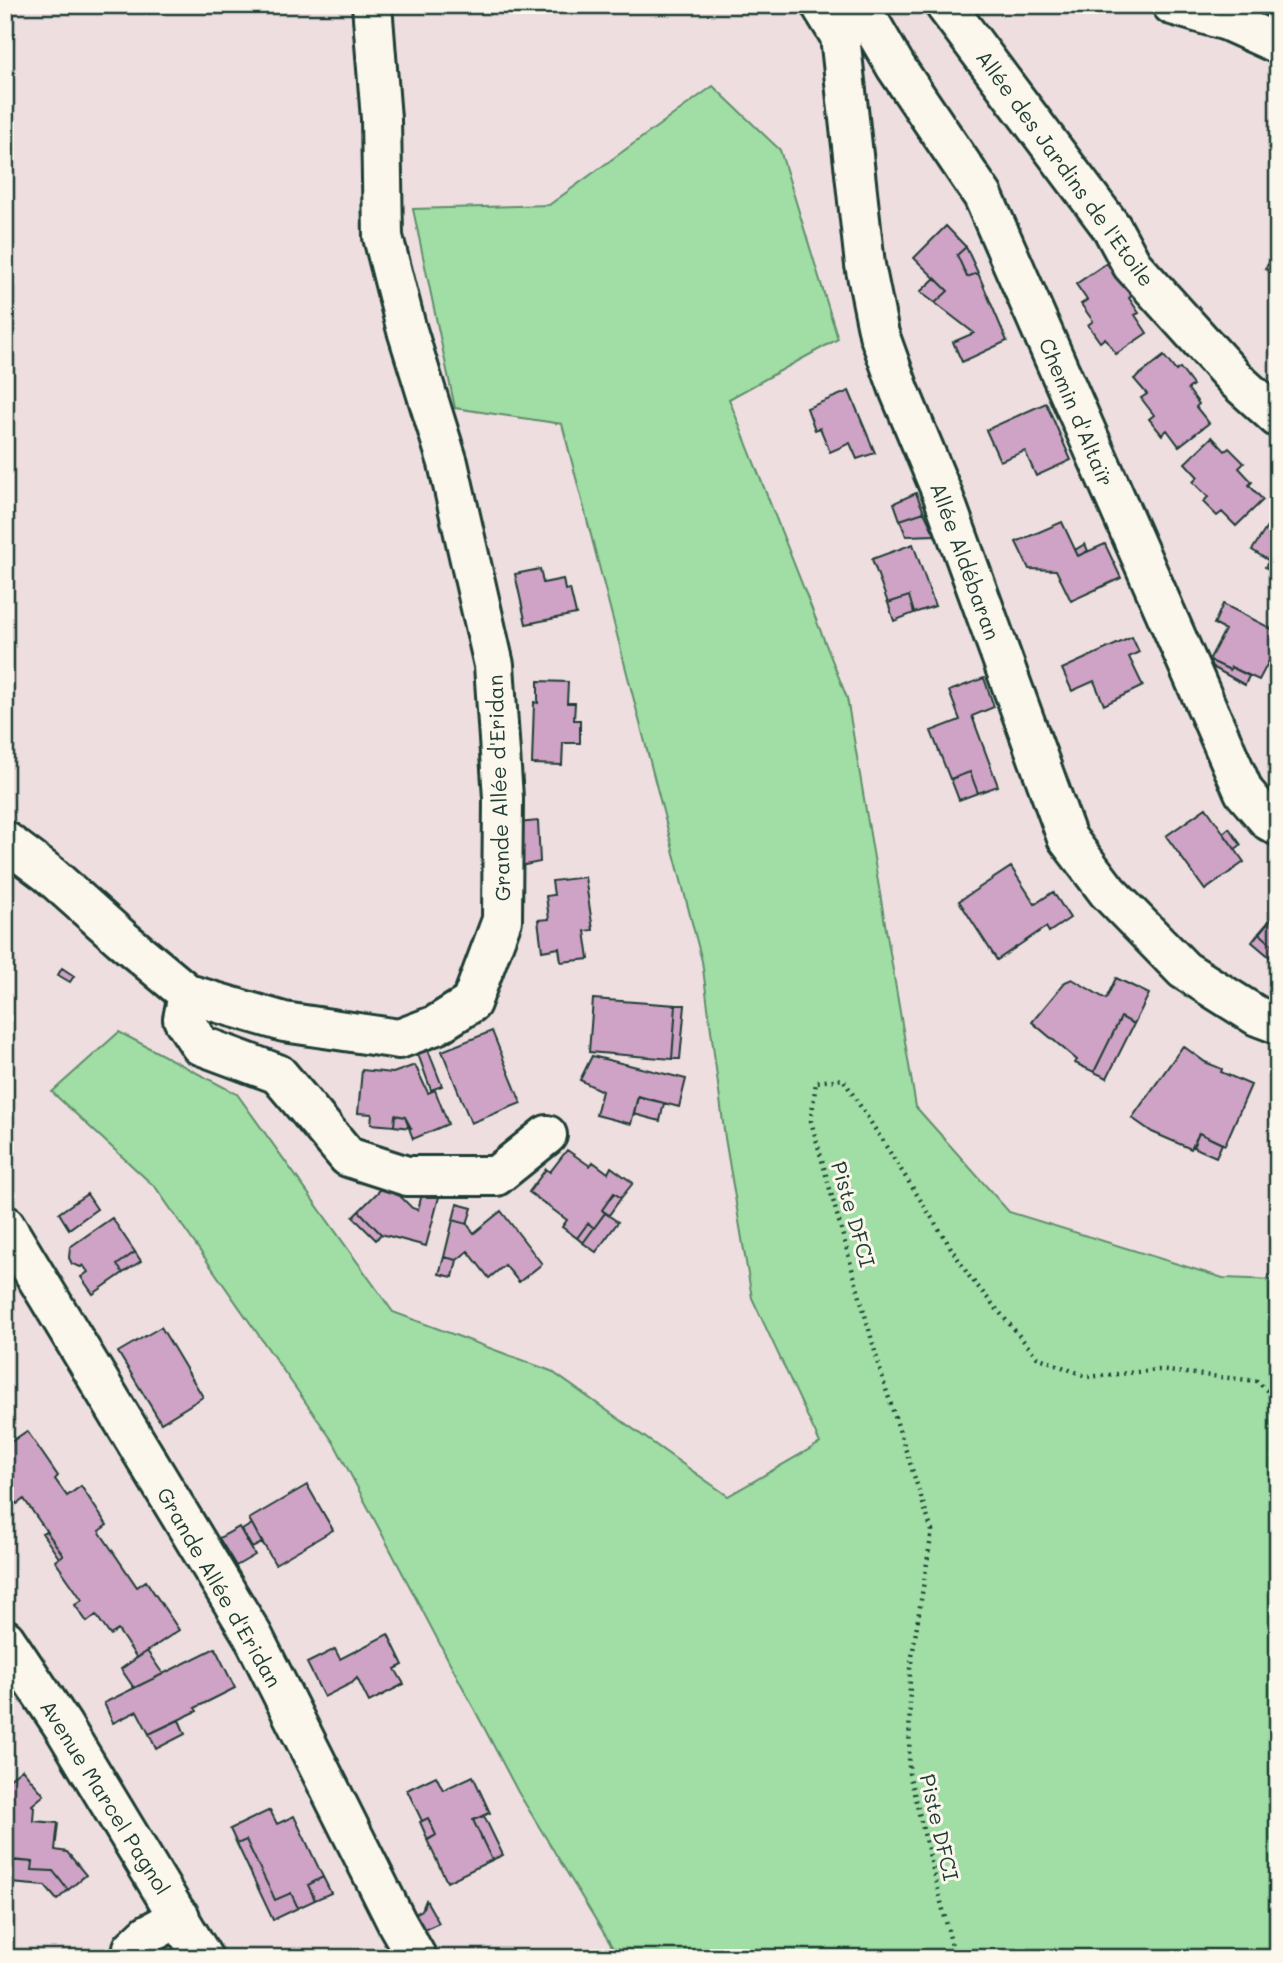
<svg xmlns="http://www.w3.org/2000/svg" width="1283" height="1963" viewBox="0 0 1283 1963" font-family="Mali,sans-serif">
<rect width="100%" height="100%" fill="#eedee0"/>
<filter id="ink" filterUnits="userSpaceOnUse"><feTurbulence type="fractalNoise" baseFrequency=".0143" numOctaves="2"/><feDisplacementMap in="SourceGraphic" scale="14" xChannelSelector="R" yChannelSelector="G"/><feConvolveMatrix kernelMatrix="1 2 1 2 8 2 1 2 1" color-interpolation-filters="sRGB"/></filter>
<g filter="url(#ink)">
<path fill="#a0dea5" stroke="#608e6c" stroke-width="2" d="M713,86l67,64 58,189 -109,60 118,299 69,409 93,105 214,66 55,2v678h-659l-101,-166 -184,-349 -178,-255 -104,-96 67,-60 118,62 156,218 158,59 177,125 92,-53 -68,-145 -27,-160 -23,-177 -140,-537 -107,-16 -42,-199 136,-4z"/>
<path fill="#cfa3c5" stroke="#1f3d34" stroke-width="2" d="M946,226l20,21 -9,8 10,22 11,-4 29,68 -45,21 -9,-20 21,-9 -39,-30 13,-12 -34,-33z
M966,247l12,26 -11,4 -10,-22z
M1278,252v27l-13,-11z
M1107,263l11,16 4,-3 12,18 -5,4 10,15 -4,2 12,18 -31,21 -11,-16 -5,4 -12,-17 5,-4 -12,-17 6,-4 -11,-16z
M935,278l13,13 -13,12 -15,-11z
M1164,356l12,15 4,-3 13,17 -5,4 11,15 -3,3 13,16 -30,23 -12,-16 -5,5 -13,-16 5,-4 -13,-17 6,-4 -13,-15z
M849,391l26,62 -18,6 -7,-16 -20,9 -10,-24 -5,2 -8,-22z
M1046,403l25,57 -35,16 -11,-25 -25,10 -14,-31z
M1212,437l13,14 4,-3 15,15 -5,5 13,14 -3,3 14,15 -27,26 -14,-14 -5,4 -14,-14 5,-5 -15,-15 5,-5 -13,-14z
M916,493l8,19 -24,8 -6,-17z
M924,512l11,23 -29,1 -6,-16z
M1273,518l5,3v54l-13,-8 4,-6 -17,-11z
M1062,522l16,34 27,-12 16,34 -50,23 -15,-31 -27,-1 -13,-27z
M913,544l22,62 -21,7 -5,-17 -21,7 -16,-44z
M1085,544l3,7 -10,5 -3,-6z
M540,569l3,14 20,-4 2,11 5,-1 6,25 -50,10 -11,-50z
M909,596l5,17 -20,8 -6,-18z
M1223,604l55,28v12l-19,36 -28,-13 -1,3 -21,-10 16,-30 -11,-6z
M1132,637l7,15 -10,5 14,29 -39,19 -10,-24 -22,10 -10,-22z
M1209,660l21,10 1,-3 18,9 -4,9 -38,-21z
M984,678l10,29 -22,9 26,70 -20,7 -8,-21 -20,7 -19,-48 29,-11 -11,-29z
M538,681l30,1 -1,21h8l-1,17h6v23h-17l-1,22 -30,-1 2,-62 4,1z
M970,772l8,21 -19,7 -8,-21z
M1206,808l38,54 -39,28 -39,-54z
M538,821l2,41 -20,4 -2,-43z
M1229,828l12,17 -6,4 -12,-16z
M1011,867l24,37 18,-12 17,26 -21,14 -3,-5 -49,33 -38,-59z
M585,877l8,53 -8,1 4,28 -28,3 -2,-14 -17,3 -4,-31 11,-1 -3,-23 8,-1 -2,-14z
M1278,911v39l-19,-17z
M1259,933l19,17 -6,9 -20,-17z
M62,968l12,8 -4,6 -12,-7z
M1116,978l33,16 -15,30 -13,-7 -27,55 -19,-9 2,-3 -45,-38 33,-40 7,-3 34,20z
M593,999l83,6 -4,54 -83,-7z
M676,1005h9l-5,54h-8z
M1121,1017l13,7 -27,54 -13,-6z
M492,1031l29,72 -50,20 -29,-72z
M1183,1046l22,16 17,7 -1,3 30,13 -26,60 -26,-12 -8,16 -39,-17 -20,-14z
M428,1050l14,36 -11,4 -13,-36z
M592,1056l94,23 -7,28 -41,-11 -7,28 -35,-9 6,-24 -22,-11z
M415,1065l13,28 7,-3 13,34 -35,15 -8,-22 -10,-2 -1,11 -23,-2 1,-10 -14,-1 4,-43 31,3z
M638,1097l26,6 -4,18 -26,-7z
M395,1115l10,2 6,11 -17,-2z
M1199,1133l23,11 -6,13 -23,-10z
M567,1150l23,16 3,-4 15,11 3,-6 22,16 -12,15 -7,-5 -12,17 3,3 -11,15 -6,-5 -11,15 -15,-11 5,-7 -38,-28 17,-23 4,3z
M384,1186h6l22,22 6,2 4,-16 17,3 -13,49 -45,-12 -22,-23z
M614,1193l7,5 -12,17 -7,-5z
M87,1194l10,15 -28,20 -10,-16z
M457,1204l15,4 -5,16 -14,-4z
M359,1211l22,23 -5,6 -23,-23z
M501,1211l41,53 -23,18 -14,-17 -16,13 -21,-27 -11,9 -13,-3 9,-37 14,4 7,9z
M605,1213l13,9 -22,30 -13,-9z
M112,1218l23,34 -18,13 6,8 -30,21 -12,-17 7,-5 -5,-7 -2,2 -9,-3 -3,-6 1,-11z
M588,1223l6,5 -11,15 -6,-5z
M135,1252l6,9 -18,12 -6,-8z
M444,1257l13,3 -4,17 -14,-3z
M161,1327l42,70 -42,26 -43,-71z
M27,1431l31,45 -3,3 12,17 14,-10 26,39 -8,6 38,56 9,-6 33,49 -42,28 -19,-28 -8,5 -14,-20 -9,7 -12,-17 7,-5 -27,-39 8,-6 -39,-56 -7,5 -12,-17v-41z
M307,1485l26,45 -58,34 -26,-45z
M252,1524l10,19 -10,5 -10,-18z
M239,1527l16,28 -19,11 -17,-28z
M46,1531l17,24 -4,3 -17,-25z
M388,1634l15,31 -8,4 9,15 -35,18 -12,-24 -5,5 -28,14 -17,-34 28,-14 5,10z
M215,1648l20,40 -40,20 2,3 -48,23 -12,-23 -24,12 -9,-20z
M147,1651l16,23 -29,14 -13,-19z
M179,1720l6,14 -29,15 -7,-15z
M22,1769l22,26 -12,10 2,2 -1,14 25,2 -3,27 12,2 19,23 -18,15 -15,-19 -21,-1 1,-8 -28,-2v-78z
M436,1776l7,14 30,-14 17,37 -17,7 19,40 -45,22 -20,-42 9,-5 -8,-17 -6,3 -15,-31z
M270,1810l7,14 17,-8 29,61 -15,8 7,15 -17,8 -7,-15 -16,7 -29,-60 -9,4 -7,-15z
M484,1816l19,39 -11,5 -19,-40z
M428,1818l8,17 -8,5 -8,-18z
M246,1840l29,60 16,-7 7,15 -25,12 -36,-76z
M12,1860l21,2 -1,8 21,1 15,19 -11,10 -12,-14 -34,-3z
M323,1877l8,16 -16,7 -7,-15z
M426,1900l13,23 -15,7 -9,-16 7,-4z"/>
<g fill="none" stroke-linecap="round" stroke-linejoin="round">
<g stroke="#1f3d34" stroke-width="44">
<path id="minor" d="M821,5l19,31 25,229 14,69 21,58 42,101 125,345 41,54 76,78 73,46 21,8
M860,5l36,62 87,129 261,596 25,29 9,5
M945,5l167,223 20,37 105,116 41,37
M1172,5l55,16 51,23
M5,841l44,33 73,65 66,55 96,28 115,17 37,-14 35,-22 31,-83 1,-122 -9,-133 -46,-202 -42,-136 -23,-90 -2,-118 -9,-114
M188,994l-5,25 17,26 78,29 70,83 59,19h89l51,-41
M5,1225l248,411 144,287 20,35
M5,1639l58,87 140,232
M132,1958l1,-10 15,-14 32,-17"/>
</g>
<path stroke="#1f3d34" stroke-width="4.5" stroke-dasharray="2 5" stroke-linecap="butt" d="M955,1958l-46,-185 1,-104 22,-138 -49,-151 -72,-259 5,-39 27,-3 126,197 68,81 51,20 70,-7 99,11 21,20"/>
<use href="#minor" stroke="#fbf7ec" stroke-width="38"/>
</g>
</g>
<g text-anchor="middle" dominant-baseline="central" stroke-width="6" stroke-linejoin="round" paint-order="stroke">
<g font-size="21" fill="#1f3d34" stroke="#fbf7ec">
<text transform="translate(1066 168) rotate(54)">Allée des Jardins de l'Etoile</text>
<text transform="translate(1077 412) rotate(67)">Chemin d'Altaïr</text>
<text transform="translate(966 561) rotate(70)">Allée Aldébaran</text>
<text transform="translate(498 788) rotate(-92)">Grande Allée d'Eridan</text>
<text transform="translate(854 1214) rotate(74)">Piste DFCI</text>
<text transform="translate(220 1587) rotate(60)">Grande Allée d'Eridan</text>
<text transform="translate(106 1797) rotate(58)">Avenue Marcel Pagnol</text>
<text transform="translate(940 1827) rotate(77)">Piste DFCI</text>
</g>
</g>
<rect width="1283" height="1963" fill="none" stroke="#fbf7ec" stroke-width="28"/>
<rect x="14" y="14" width="1255" height="1935" fill="none" stroke="#1f3d34" stroke-width="2.5" filter="url(#ink)"/>
</svg>
